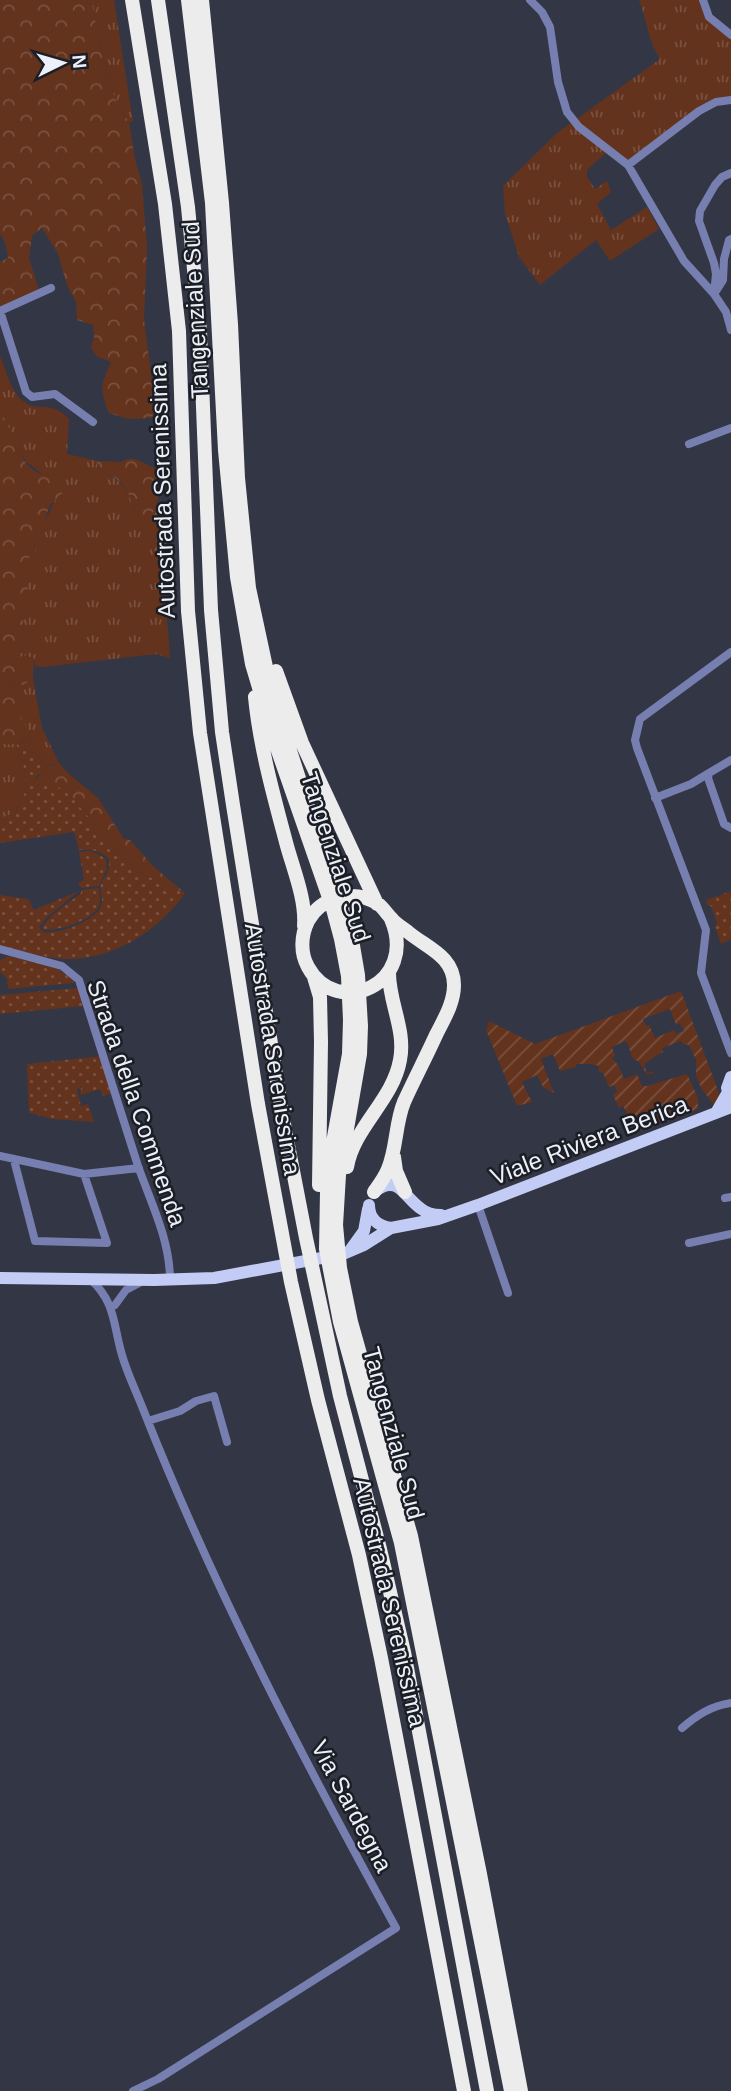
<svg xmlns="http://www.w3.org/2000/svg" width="731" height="2091" viewBox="0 0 731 2091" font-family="Arial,sans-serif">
<defs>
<pattern id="grass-tufts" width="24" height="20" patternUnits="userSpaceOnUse" patternTransform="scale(1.75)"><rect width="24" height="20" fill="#63331d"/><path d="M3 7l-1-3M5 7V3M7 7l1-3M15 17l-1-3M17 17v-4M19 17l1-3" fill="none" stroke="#7a513f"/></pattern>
<pattern id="forest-crowns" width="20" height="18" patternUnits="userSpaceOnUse" patternTransform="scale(1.75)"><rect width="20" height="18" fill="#63331d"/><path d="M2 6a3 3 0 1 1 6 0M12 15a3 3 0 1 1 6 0" fill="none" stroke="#7a513f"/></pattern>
<pattern id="park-dots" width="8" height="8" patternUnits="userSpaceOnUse" patternTransform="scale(1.75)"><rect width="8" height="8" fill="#63331d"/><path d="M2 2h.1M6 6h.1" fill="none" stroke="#7a513f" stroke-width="1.8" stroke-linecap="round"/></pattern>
<pattern id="garden-furrows" width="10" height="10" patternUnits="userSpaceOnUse" patternTransform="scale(1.75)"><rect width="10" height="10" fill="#63331d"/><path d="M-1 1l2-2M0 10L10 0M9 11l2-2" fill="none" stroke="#7a513f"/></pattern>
</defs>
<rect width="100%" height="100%" fill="#333645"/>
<path fill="url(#grass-tufts)" d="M91,0h23l19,122h-4l-11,-17 -10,-24z
M639,0h64l6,17 22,18v65l-15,2 -88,63 -19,-15 -22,20v7l8,12 12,-8 4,11 -14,12 14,26 36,-23 12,22 -49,32 -14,-21 -56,45 -21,-28 -14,-44 -2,-27 54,-53 103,-74c-12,-18 -13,-39 -21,-59z
M0,356c6,14 11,36 23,45 15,12 28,-2 46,18l-2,35 31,7 -1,7c25,14 30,17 38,45l16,5 3,-12 5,-6c12,34 7,68 7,103 1,18 3,37 4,55l-14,-4 -113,13 -8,-1 -1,-8 -9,-2 -6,-6c5,-16 7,-26 0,-41l9,-18v-33l7,-3 -1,-19c11,-8 15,-27 23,-39 -4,-7 -8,-14 -13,-20 -15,-19 -20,-6 -25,-37l-8,-7 -11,-21z
M33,679l9,49 17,35 -11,3 -15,-13 -16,-8c0,7 2,10 5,16 5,15 6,32 -3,45 -5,7 -10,10 -19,12v-74l22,-1 6,-5 -8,-18 -2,-13 -13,-22 6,-4 12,4z"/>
<path fill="url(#forest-crowns)" d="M0,0h91l17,81 10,24 11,17 6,37 7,25 5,63 -3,73 12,91 -5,7 -23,1 -19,-6c-10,-25 -8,-28 2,-51l-15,-6 -5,-9 3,-10 -1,-12 -16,-5 -1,-18 -9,-17 -9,-31 -16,-26 -10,8 -3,22 11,35 -40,18v-49l8,-4 -2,-13 -6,-12z
M0,412c8,10 8,19 19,28 2,7 2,17 7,23 10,13 30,14 39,28 -6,5 -14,11 -17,19 -4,13 -1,17 -14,26l1,19 -7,3v34l-9,17c7,15 5,25 0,41l6,6 9,2 -1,21 -10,6 -12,-4 -6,4c5,6 10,12 13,21 3,9 2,14 9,21l1,11c-8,7 -18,7 -28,6z
M128,459h7l19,9c9,27 5,26 -3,50l-11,1c-8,-9 -8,-21 -15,-31 -6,-10 -18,-14 -28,-20l1,-7 23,1z
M59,763l9,10 30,25 26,41 6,1 23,26 32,27 -38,-17 -21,-14 -57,-68 -35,-12 11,-14z"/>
<path fill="url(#park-dots)" d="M17,744l16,9 15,13 -12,11 -1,5 20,3 14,9 57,68 21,14 38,17c-26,38 -72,67 -120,66 -22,-1 -44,-8 -65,-13v-51l28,4 6,11 45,-19 -33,27 -7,9 4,5c14,3 53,-11 58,-26 3,-7 -2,-15 0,-22 4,-10 11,-14 7,-26 -10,-8 -17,-9 -29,-8l-4,-16 -2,-2 -73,11v-25c9,-2 14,-5 19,-12 9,-14 8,-30 3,-45 -3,-7 -5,-10 -5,-17z
M89,851l7,2 10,6 1,9 -8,18 -18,2 -3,-5 6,-3 -5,-28z
M99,888c0,6 2,12 0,18 -6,14 -43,27 -57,23 4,-12 28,-27 39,-36v-3z
M731,891v48l-10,5 -6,-17 2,-4 -6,-17 -4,-1 -1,-5z
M8,956l46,11 20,13 -1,3 -65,6 -1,-10 -7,-7v-12z
M79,988l5,18 -84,8v-19z
M102,1056l11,37 -10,3 -3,-7 -19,6 2,8 -3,-11 2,-7 -5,5 4,16 7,-2 6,18 -41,-3 -24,-6 -2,-49z"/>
<path fill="url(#garden-furrows)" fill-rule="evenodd" d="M681,991l38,102v7l-5,5 -13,-17 -5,-13v-15l-7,-15 -6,-1 -2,-3 -19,7 1,4c-9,4 -13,9 -19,12l3,9 6,-2 1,2 -7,2 -8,-13 -7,-4 -4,-14 -3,-3 -13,6 3,9 -3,2 6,7 6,14 13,-5 5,12h5l40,-12 11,24v11c-23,9 -54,23 -75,7l4,-3 -4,-7 -4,2 -6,-13 4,-3 -3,-7 -5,2 -6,-14 -5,-2 1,-5 -8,-2h-15v3l-16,4 -7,-17 -12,5 13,34 -11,-6 -6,-12 -15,7 10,20 -15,4 -31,-76 3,-9 46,23zM670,1009l6,16 4,-2 4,8 -8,3 -2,-4 -19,8 -6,-13 -3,1 -3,-7z"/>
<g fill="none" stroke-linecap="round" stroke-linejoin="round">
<path stroke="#767fb0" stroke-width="8" d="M530,0l12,12 8,15 8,55 9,30 12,15 49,38 56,96 30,33 12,18 5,18
M703,0l6,17 22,18
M628,165l71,-54 17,-9 15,-2
M716,291l7,-11 1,-21 5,-19 2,-1
M714,294l2,-20 -2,-11 -15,-42 1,-10 15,-26 7,-8 9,-4
M0,311l26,81 6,5 23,-3 38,28
M0,311l51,-23
M689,444l42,-16
M731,652l-91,67 -5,21 2,8 69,182 -5,43 30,80
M731,760l-22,13 -1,5 16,46 7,4
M655,798l36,-14 18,-11
M0,949l62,17 17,14c20,62 39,124 59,186 13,37 32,74 32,114
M0,1156l84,18 55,-6
M14,1160l21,81 72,2 -23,-69
M725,1198l6,-1
M478,1205l30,88
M689,1243l42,-9
M90,1279c26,23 23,46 32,76 5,18 14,36 21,54 71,180 160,350 253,519l-238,151 -25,12
M115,1305l11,-15 15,-8
M148,1421l32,-10 16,-10 18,-5 13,46
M682,1728c15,-13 29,-22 49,-25"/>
<path stroke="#c3ccf4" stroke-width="12" d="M731,1098l-4,-10 4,-11
M716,1113l12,-21
M374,1192c24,-19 30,5 46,16 6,5 13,7 21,7
M369,1205c0,13 8,21 22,23l47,-9 40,-14 253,-98
M351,1249l13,-18 4,-22
M0,1278l154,2 60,-2 129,-24 21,-9 27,-17"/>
<path stroke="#ececec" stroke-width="14" d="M132,0l33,204 14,127 9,280 12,122 58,371 33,178 27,118 41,155 22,103 83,433
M158,0l30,207 12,124 11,279 11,122 11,73 50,314 23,119 34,158 40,153 24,103 83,439
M188,0l24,203 13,247 12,127 15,87 25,84 56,161 8,30 7,37 2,44 -1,34 -19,105 -3,32 -1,58 14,73 61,221 110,548
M202,0l20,203 9,121 7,154 11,110 23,107 35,108 37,103 8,34 6,35 3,51 -1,28 -21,121 -3,50 4,43 11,54 60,214 69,338 41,217
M276,671l26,72 75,161
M255,697c5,51 19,100 32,149 7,25 19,54 17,80
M314,977l6,20 1,45 -2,143
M394,1157l2,14 9,21
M347,1167c7,-40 46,-67 53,-107 6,-30 -11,-57 -11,-87
M374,1192c5,-7 11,-15 14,-23 9,-21 7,-45 16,-67 10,-22 22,-45 32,-67 8,-16 18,-32 18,-50 0,-29 -27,-37 -46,-53 -5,-4 -12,-8 -16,-13 -6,-6 -9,-12 -15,-16 -24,-14 -56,-6 -69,18 -7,14 -8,32 0,46 29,53 111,17 83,-48"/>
</g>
<g text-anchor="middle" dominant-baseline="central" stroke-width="5" stroke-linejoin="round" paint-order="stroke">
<g font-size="24" fill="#edeff9" stroke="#1c1e25">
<text transform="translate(195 310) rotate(-93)">Tangenziale Sud</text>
<text transform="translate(162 491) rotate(-92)">Autostrada Serenissima</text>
<text transform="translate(336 857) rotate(72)">Tangenziale Sud</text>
<text transform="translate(273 1049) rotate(81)">Autostrada Serenissima</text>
<text transform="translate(137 1103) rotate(71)">Strada della Commenda</text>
<text transform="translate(589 1140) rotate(-21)">Viale Riviera Berica</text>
<text transform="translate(394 1433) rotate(75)">Tangenziale Sud</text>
<text transform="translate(390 1602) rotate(77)">Autostrada Serenissima</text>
<text transform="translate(352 1806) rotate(62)">Via Sardegna</text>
</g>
</g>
<g transform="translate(63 63) rotate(85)" stroke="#1c1e25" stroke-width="5" paint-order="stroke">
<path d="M0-5L12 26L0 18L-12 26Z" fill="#edeff9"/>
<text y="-10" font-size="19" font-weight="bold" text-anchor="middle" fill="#edeff9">N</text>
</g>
</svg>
